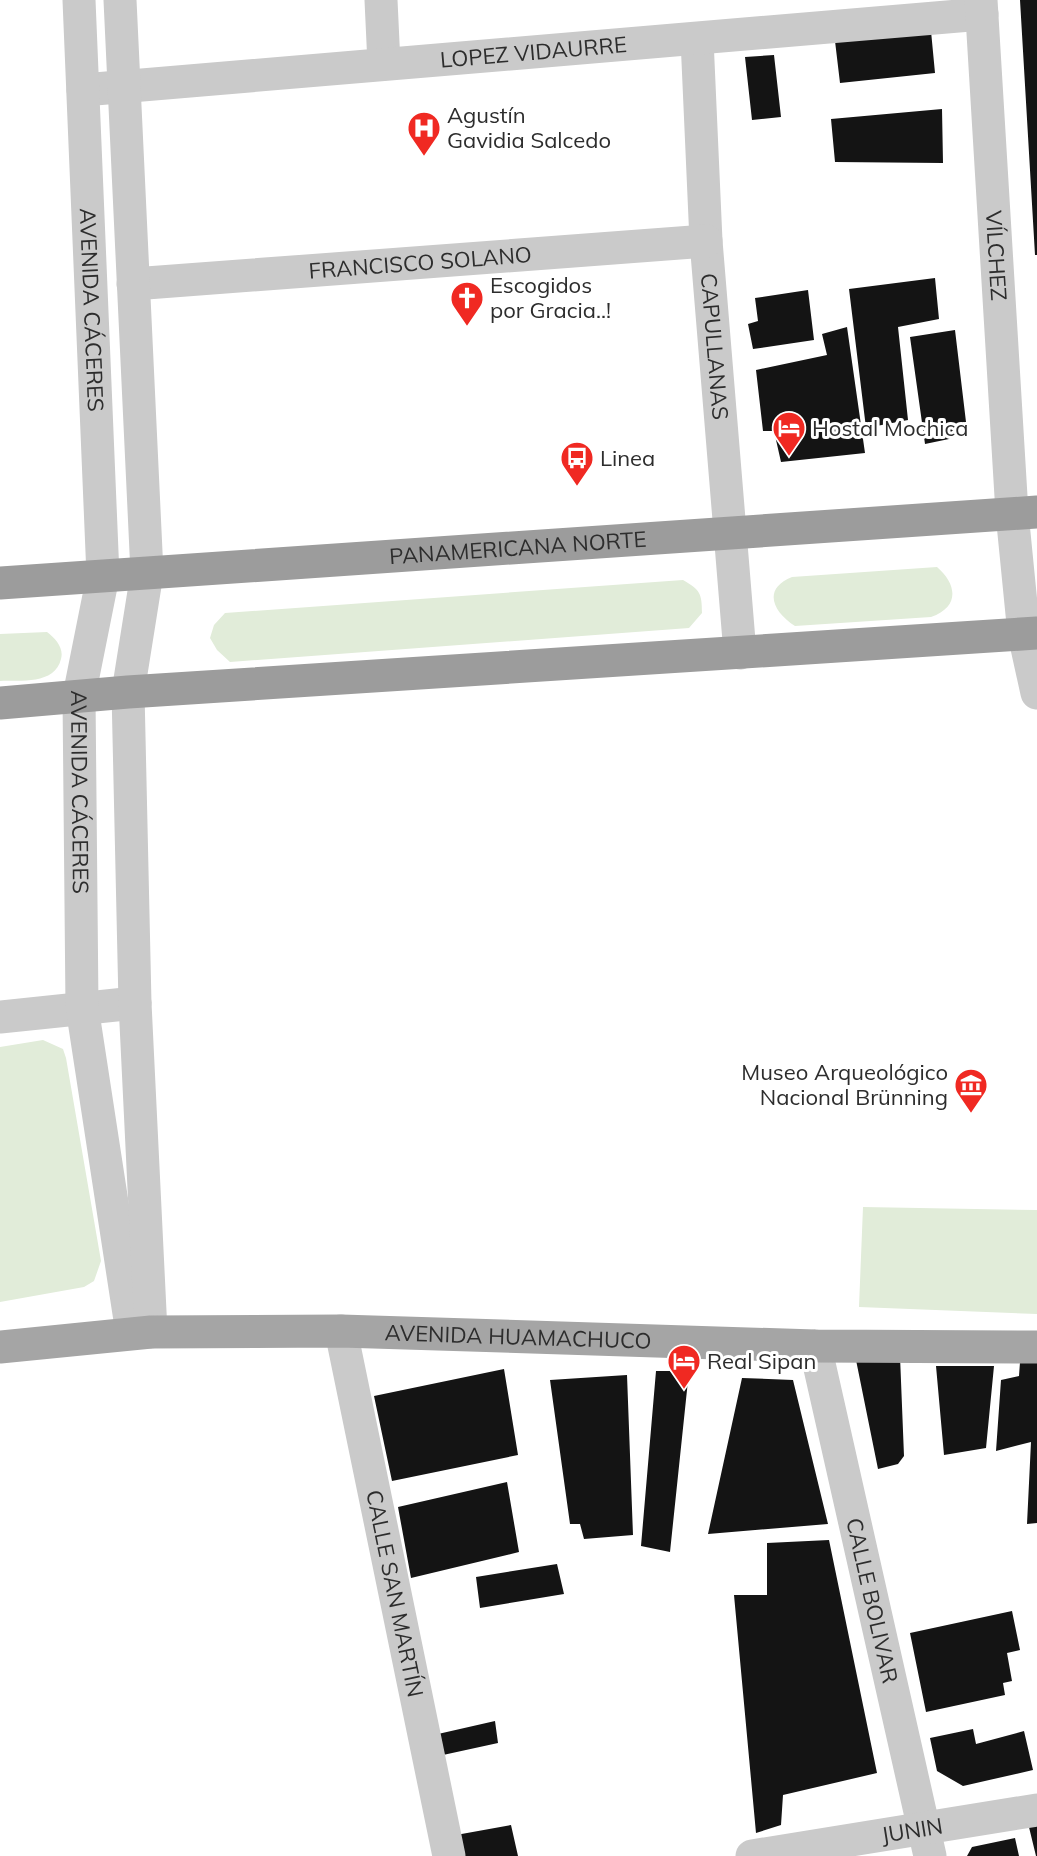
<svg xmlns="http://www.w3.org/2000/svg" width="1037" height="1856" viewBox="0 0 1037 1856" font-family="Mulish,sans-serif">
<rect width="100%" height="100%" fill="#fff"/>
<path fill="#e1ecd9" d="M937,567c20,17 23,40 -6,50l-136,9c-22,-14 -33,-37 -3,-49z
M683,580c17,10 19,13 19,33l-13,15 -459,34 -13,-12 -7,-12 4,-13 11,-12z
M47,632c9,7 17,16 14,27 -6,26 -41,21 -61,22v-47z
M43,1040l20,9 3,9 35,203 -7,20 -10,6 -84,15v-255z
M863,1207l174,3v104l-178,-7z"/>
<path fill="#141414" d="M1020,0h17v255h-2z
M931,31l4,42 -95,10 -5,-42z
M774,55l7,62 -29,3 -7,-63z
M942,109l1,54 -108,-1 -4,-43z
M935,278l4,41 -41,8 10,93 -42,8 -17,-139z
M808,290l6,50 -61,9 -5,-25 10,-3 -3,-23z
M847,327l18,126 -84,9 -7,-31h-11l-7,-61 71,-15 -5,-21z
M955,330l11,92 -17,17 -24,5 -15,-107z
M900,1356l4,100 -6,8 -20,5 -22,-109z
M1037,1361v162l-10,1 4,-82 -35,9 5,-71 18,-4 1,-14z
M936,1366h58l-8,82 -42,7z
M504,1369l14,86 -126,26 -18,-85z
M656,1371h33l-19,181 -29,-6z
M627,1375l6,160 -49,4 -4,-15h-10l-20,-144z
M742,1378l51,2 35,144 -120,10z
M507,1482l12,70 -108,26 -13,-71z
M829,1540l48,233 -94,22 -2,30 -25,8 -22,-238h33v-52z
M557,1564l7,30 -84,14 -4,-31z
M1012,1611l8,39 -13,3 5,28 -9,2 2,12 -79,17 -16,-79z
M495,1721l3,22 -55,12 -5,-21z
M973,1729l3,15 48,-13 9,39 -70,16 -26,-15 -7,-33z
M1037,1817v39h-1l-9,-37z
M511,1825l7,31h-57l-5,-21z
M1015,1838l4,18h-52l5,-9z"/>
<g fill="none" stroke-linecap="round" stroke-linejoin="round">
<g stroke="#cacaca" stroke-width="33">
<path d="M381,0l3,64"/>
<path id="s1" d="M697,39l9,202 34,412"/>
<path id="s2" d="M83,90l899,-76"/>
<path id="s3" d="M133,284l573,-43"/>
<path d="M1012,513l12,121 13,59"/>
<path d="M0,1017l135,-14"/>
<path id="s4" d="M341,1331l108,525"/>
<path id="s5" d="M815,1346l115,510"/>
<path id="s6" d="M752,1856l285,-46"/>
</g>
<g stroke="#cacaca" stroke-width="33">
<path id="s7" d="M79,0l24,576 -24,120 3,311 50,326"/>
<path d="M120,0l27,573 -19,119 7,311 16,329"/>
<path id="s8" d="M981,0l31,513"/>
</g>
<path stroke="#a5a5a5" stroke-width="33" id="s9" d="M0,1347l151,-15 190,-1 474,15 222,1"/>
<g stroke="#9c9c9c" stroke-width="33">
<path id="s10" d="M0,583l1037,-71"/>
<path d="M0,703l128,-11 909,-59"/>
</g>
</g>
<defs>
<g id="hospital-pin" transform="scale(1.725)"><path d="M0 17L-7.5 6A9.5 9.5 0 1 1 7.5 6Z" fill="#f02922" stroke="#fff"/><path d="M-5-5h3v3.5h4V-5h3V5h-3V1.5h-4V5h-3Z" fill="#fff"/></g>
<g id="church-pin" transform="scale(1.725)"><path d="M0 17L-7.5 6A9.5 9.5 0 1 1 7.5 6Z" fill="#f02922" stroke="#fff"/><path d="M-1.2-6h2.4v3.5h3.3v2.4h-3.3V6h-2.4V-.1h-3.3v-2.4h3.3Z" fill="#fff"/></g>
<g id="hotel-pin" transform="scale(1.725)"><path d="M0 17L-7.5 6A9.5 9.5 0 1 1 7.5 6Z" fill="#f02922" stroke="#fff"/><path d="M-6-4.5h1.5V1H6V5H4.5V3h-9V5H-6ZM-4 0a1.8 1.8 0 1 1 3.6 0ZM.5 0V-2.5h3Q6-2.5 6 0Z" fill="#fff"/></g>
<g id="bus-pin" transform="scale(1.725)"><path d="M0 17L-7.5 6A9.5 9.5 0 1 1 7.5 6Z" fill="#f02922" stroke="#fff"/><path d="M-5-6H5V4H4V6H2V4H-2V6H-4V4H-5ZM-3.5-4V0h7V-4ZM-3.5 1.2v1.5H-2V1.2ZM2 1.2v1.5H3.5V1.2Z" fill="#fff"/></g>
<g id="museum-pin" transform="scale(1.725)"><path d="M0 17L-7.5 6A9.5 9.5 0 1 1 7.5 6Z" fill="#f02922" stroke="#fff"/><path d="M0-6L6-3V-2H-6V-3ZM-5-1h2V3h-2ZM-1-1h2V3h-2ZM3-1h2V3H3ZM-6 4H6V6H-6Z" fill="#fff"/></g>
</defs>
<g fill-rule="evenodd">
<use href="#hospital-pin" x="424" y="128"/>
<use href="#church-pin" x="467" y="298"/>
<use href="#hotel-pin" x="789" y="428"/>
<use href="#bus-pin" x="577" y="458"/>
<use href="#museum-pin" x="971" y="1085"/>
<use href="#hotel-pin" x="684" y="1361"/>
</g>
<g text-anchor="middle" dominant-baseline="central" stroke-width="6" stroke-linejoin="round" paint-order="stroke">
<g font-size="22" fill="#2d2d2d" stroke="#fff">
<text stroke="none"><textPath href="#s2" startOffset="452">LOPEZ VIDAURRE</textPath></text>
<text stroke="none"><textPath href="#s8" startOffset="256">VÍLCHEZ</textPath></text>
<text stroke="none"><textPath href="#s3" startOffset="288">FRANCISCO SOLANO</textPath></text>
<text stroke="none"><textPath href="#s7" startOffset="310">AVENIDA CÁCERES</textPath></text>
<text stroke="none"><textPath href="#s1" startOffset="308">CAPULLANAS</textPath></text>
<text stroke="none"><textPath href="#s10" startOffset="519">PANAMERICANA NORTE</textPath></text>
<text stroke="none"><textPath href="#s7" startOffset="795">AVENIDA CÁCERES</textPath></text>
<text stroke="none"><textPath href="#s9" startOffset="519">AVENIDA HUAMACHUCO</textPath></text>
<text stroke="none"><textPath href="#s4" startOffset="268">CALLE SAN MARTÍN</textPath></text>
<text stroke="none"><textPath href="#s5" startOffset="261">CALLE BOLIVAR</textPath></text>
<text stroke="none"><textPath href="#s6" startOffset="162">JUNIN</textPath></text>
</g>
<g font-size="22" fill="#2d2d2d" stroke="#fff" text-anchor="start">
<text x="447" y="115">Agustín<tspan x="447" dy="25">Gavidia Salcedo</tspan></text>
<text x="490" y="285">Escogidos<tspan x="490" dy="25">por Gracia..!</tspan></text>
<text x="812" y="428">Hostal Mochica</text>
<text x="600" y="458">Linea</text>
<text x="948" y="1072" text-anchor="end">Museo Arqueológico<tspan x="948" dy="25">Nacional Brünning</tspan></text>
<text x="707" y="1361">Real Sipan</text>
</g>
</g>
</svg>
